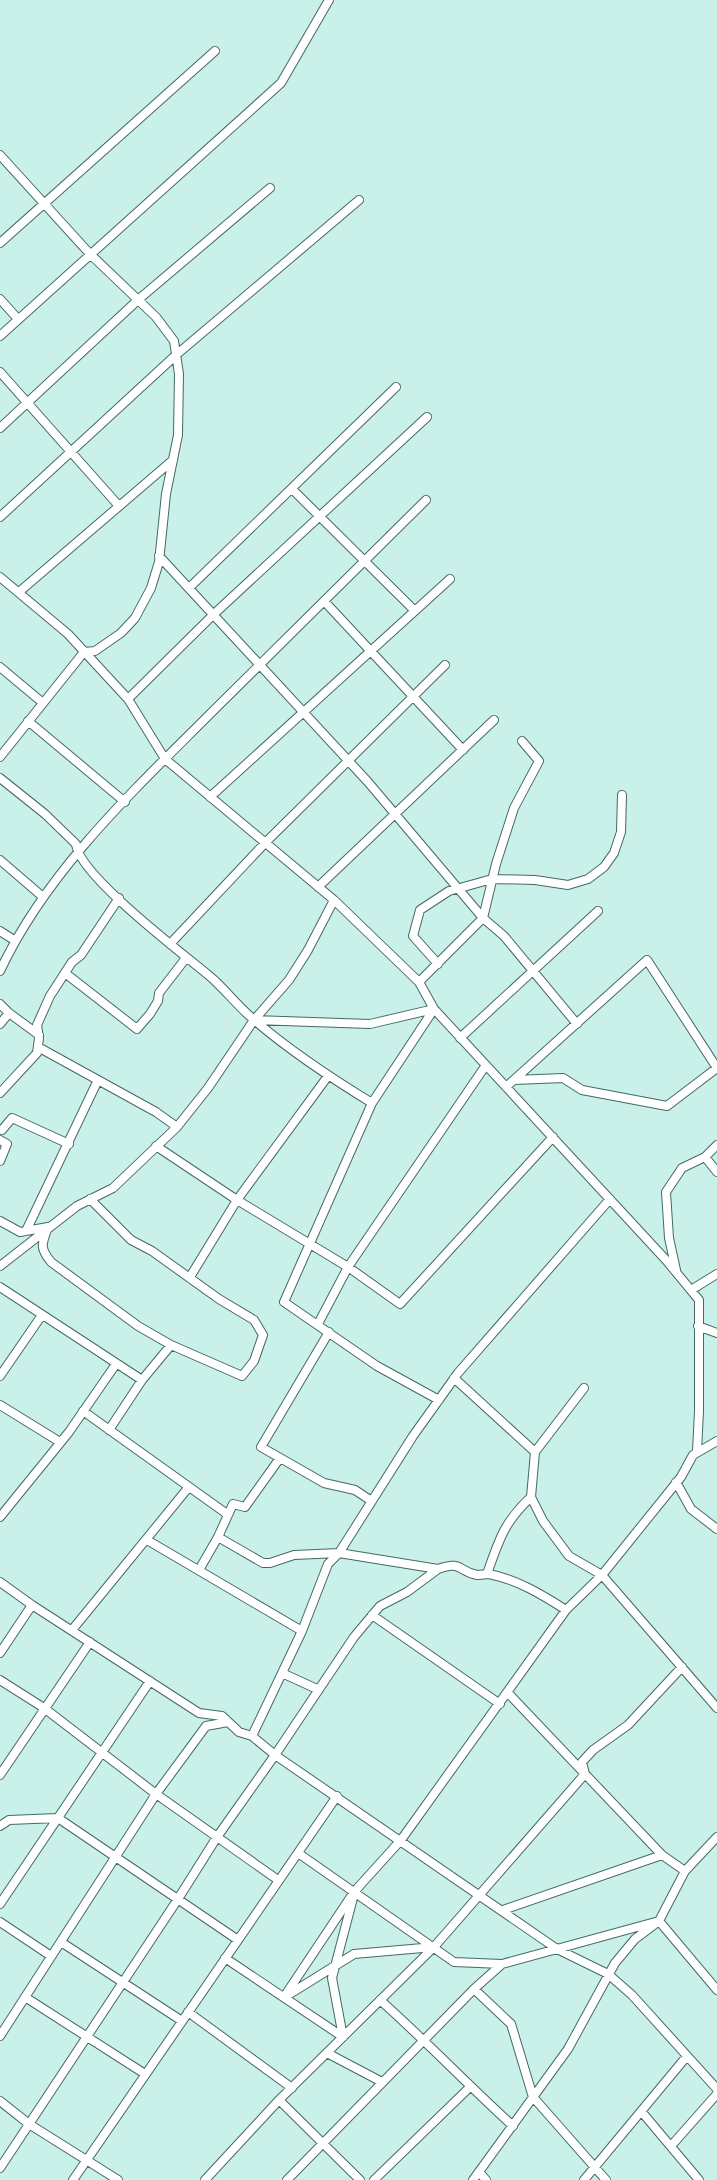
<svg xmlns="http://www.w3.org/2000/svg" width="717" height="2180" viewBox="0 0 717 2180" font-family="'IBM Plex Serif',serif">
<rect width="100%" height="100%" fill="#c9f1e9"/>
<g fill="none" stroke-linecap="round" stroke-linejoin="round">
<g stroke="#456963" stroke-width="10">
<path id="street" d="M0,155l90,99 66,63 18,24 5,33 -1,61 -12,59 -7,68 -8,26 -16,30 -14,15 -26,18 -11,1 -84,105
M0,243l215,-192
M0,299l18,20
M0,336l281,-253 48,-83
M0,372l119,134
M0,428l139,-129 131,-111
M292,489l123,122
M0,517l176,-162 183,-155
M159,556l209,226 115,136 21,18 73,88
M0,577l68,57 60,65 37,60 169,141 -26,50 -19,30 -35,40 -46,68 -31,39 -64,61 -36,18 -77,60
M189,588l207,-201
M19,592l154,-132
M324,601l139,149
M0,667l43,36
M128,699l86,-85 213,-197
M28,721l97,81
M0,778l45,36 31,30c2,31 110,112 137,135 14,13 26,28 40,40 37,32 78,59 119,84
M210,797l240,-218
M0,860l43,37
M318,887l176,-167
M0,931l14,9
M170,944l95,-101 180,-178
M438,964l-25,-28 7,-26 29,-19 43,-12 43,1 33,5 20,-6 16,-12 10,-14 7,-21 1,-37
M0,971c47,-100 132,-179 209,-256 72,-72 145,-143 217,-215
M65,973l72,56 13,-15 8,-13 1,-8 27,-35
M419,982l64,-64 13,-54 18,-56 25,-47 -17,-20
M0,1004l9,9
M254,1020l116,4 64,-15 -15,-27 -85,-82
M0,1024l9,-11 30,22
M460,1038l138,-127
M38,1047l118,65 21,15
M514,1080l49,-2 19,12 85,16 50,-38
M506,1087l141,-127 70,108
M0,1093l37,-40 2,-15 -2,-13 13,-29 22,-34 9,-7 38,-57
M2,1130l10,-12 57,26
M0,1140l7,4 -7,17
M156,1146l81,54 111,67 52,37 153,-167
M705,1157l12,-12
M0,1221l20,11 28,-5c-6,17 -9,20 3,35l87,64 33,19 71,31 12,-15 9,-26 -9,-15 -35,-21 -67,-48 -21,-11 -41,-41
M26,1231l72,-151
M676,1270l-7,-32 -3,-46 16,-24 23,-11 12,15
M190,1277l47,-77 91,-124
M0,1287l142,93
M691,1290l26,-16
M318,1324l30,-57 138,-202
M698,1326l19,7
M329,1332l-68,115 63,36 31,7 15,10
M0,1376l42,-61
M454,1378l81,74
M584,1388l-49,64 -4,45 12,24 26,35 33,19 115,133
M439,1400l-62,-34 -93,-64 88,-199 62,-94 232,251 33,40v111l-2,40
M0,1405l60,37
M83,1411l144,103
M109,1430l33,-50 29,-35
M676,1482l15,27 26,20
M0,1517l69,-85 47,-68
M218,1537l45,26h7l24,-8 45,-2 99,16c24,-9 21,3 39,6 4,0 8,-1 12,-1 29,6 52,20 77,36
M147,1540l155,91
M199,1570l19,-33 15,-33 12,3 35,-49
M487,1574c12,-34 17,-52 44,-77
M0,1582l32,23 167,108 23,3 17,16 13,4 23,19 282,194 51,25 24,21 85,94
M372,1615l128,89
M72,1630l116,-142
M0,1653l32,-48
M282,1673l35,16
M0,1680l44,28 112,86 122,86
M508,1693l154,162 23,16
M252,1736l50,-105 26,-67 11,-11 74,-117 45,-63 152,-174
M0,1775l90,-133
M0,1826l9,-6 49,-2 180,122
M298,1853l156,109 48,2
M0,1904l150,-223
M503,1910l159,-55
M659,1921l58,69
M0,1922l51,34
M61,1942l121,79
M225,1958l118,79
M474,1989l37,35 22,73 73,83
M288,1995l66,-41 80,-7
M25,1997l120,77
M284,1997l70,-105 47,-52 165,-230 36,-35 79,-98 12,-22 24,-14
M380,2000c46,41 88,85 133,126
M188,2012l104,76
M0,2036l156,-242 50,-68 22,-4
M343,2037l-11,-59 21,-80
M327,2053l55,29
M279,2100l81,80
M0,2101l29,23 89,56
M641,2111l58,69
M671,2146l46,-52
M0,2168l178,-269 39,-62 58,-82 79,-118 26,-31 27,-14 31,-23
M479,2172l7,8
M73,2180l264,-384
M205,2180l74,-80 155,-153 151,-173 -3,-12 11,-12 35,-25 54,-58
M287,2180l187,-191 28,-25 157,-43
M374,2180l96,-93
M473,2180l95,-131 47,-86 20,-24 24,-18 26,-50 32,-34
M584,2180l103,-124"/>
</g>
<use href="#street" stroke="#fff" stroke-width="8"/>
</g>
</svg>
